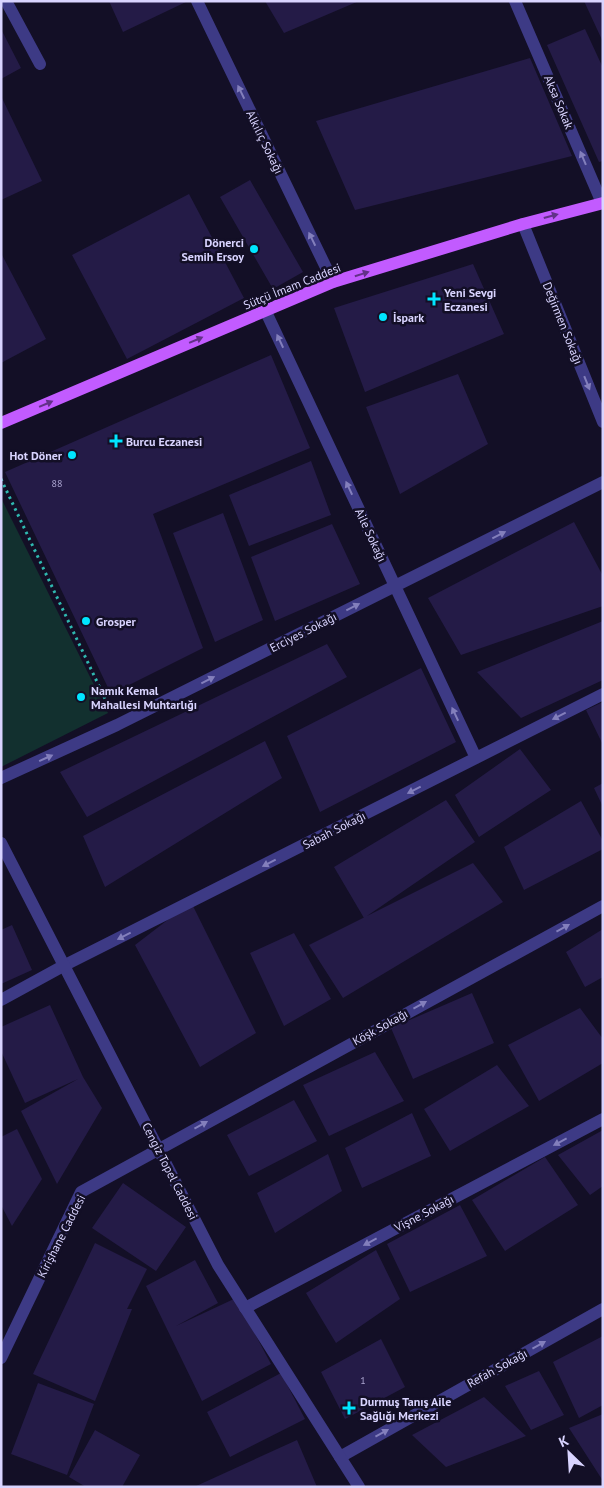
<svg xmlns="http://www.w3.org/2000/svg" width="604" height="1488" viewBox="0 0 604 1488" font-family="'PT Sans',sans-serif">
<rect width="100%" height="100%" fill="#130f26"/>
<path fill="#12302f" d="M1,498l107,215 -107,54z"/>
<path fill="#241b47" d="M109,1h79l-65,31z
M265,1h94l-75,32z
M584,1h19v41z
M1,29l20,39 -20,11z
M585,29l18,39v93l-4,1 -52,-117z
M530,58l42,98 -217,54 -39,-89z
M1,96l41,85 -41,19z
M250,180l53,92 -30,17 -53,-92z
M189,194l55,104 -117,61 -55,-104z
M1,253l45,86 -45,24z
M473,264l31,70 -139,58 -31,-84z
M271,355l39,93 -157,66 50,134 -92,46 -106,-222z
M458,374l30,70 -88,50 -34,-87z
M311,461l20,54 -82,31 -20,-51z
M223,513l40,107 -48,22 -42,-109z
M574,522l29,54v30l-142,49 -33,-57z
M332,524l28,60 -85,37 -24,-64z
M603,621v59l-82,38 -44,-46z
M327,644l20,33 -260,140 -27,-45z
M421,668l35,74 -136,70 -33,-76z
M603,702v43l-17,-35z
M265,741l17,37 -177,109 -22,-51z
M520,749l31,41 -72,47 -24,-42z
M603,783v24l-9,-19z
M446,800l29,42 -111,76 -30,-51z
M581,801l22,40v8l-79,41 -20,-43z
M473,863l30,39 -160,96 -34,-53z
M191,902l65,131 -56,34 -65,-122z
M12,925l20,45 -31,14v-54z
M603,929v48l-18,10 -19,-35z
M294,933l37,66 -47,27 -34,-73z
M472,993l22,50 -81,36 -22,-51z
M50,1005l33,72 19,31 -45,76 -36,-73 57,-32 -53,24 -24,-52v-24z
M580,1008l23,31v24l-64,38 -31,-56z
M375,1052l29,49 -75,35 -26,-51z
M497,1065l32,41 -79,45 -26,-42z
M294,1100l23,41 -68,35 -22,-41z
M412,1113l19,43 -69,32 -17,-40z
M17,1129l25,50 -30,47 -11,-21v-68z
M603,1130v56l-13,9 -32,-40z
M328,1154l14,37 -67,42 -18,-40z
M545,1157l33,48 -73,46 -33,-51z
M123,1183l63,44 -30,44 -64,-43z
M460,1205l27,51 -77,36 -23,-48z
M95,1243l52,26 -20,40h5l-37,92 -62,-27z
M376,1250l24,49 -64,44 -30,-50z
M195,1260l23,43 -42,23 60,-28 35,66 -69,37 -56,-115z
M603,1336v69l-24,13 -26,-56z
M381,1339l24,48 -60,32 -24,-47z
M539,1371l25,44 -33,15 -26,-44z
M281,1373l24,46 -75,38 -23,-45z
M38,1383l56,21 -27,71 -56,-21z
M484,1397l42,39 -80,31 -34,-32z
M603,1414v67l-34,-53z
M95,1430l45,25 -18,32h-36l-17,-10z
M297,1440l20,47h-123z"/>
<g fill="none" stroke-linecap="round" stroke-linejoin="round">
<path stroke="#2fb8b0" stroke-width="3" stroke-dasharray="2.5 4" stroke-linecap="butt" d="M1,479l107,226"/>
<path stroke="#3d3a85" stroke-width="12" d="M6,1l34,63
M197,1l136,281
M515,1l87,202
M523,224l80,198
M266,312l210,446
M1,778l116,-53 486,-243
M1,1000l64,-35 538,-271
M245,1308l358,-189
M1,1358l80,-166 522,-286
M340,1457l263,-148"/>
<path stroke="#3d3a85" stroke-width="12" d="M1,843l217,422 141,222"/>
<path stroke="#c25bff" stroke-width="12" d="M1,423l332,-141 190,-58 80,-21"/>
</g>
<defs><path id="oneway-solid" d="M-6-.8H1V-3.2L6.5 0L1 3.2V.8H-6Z" transform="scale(1.25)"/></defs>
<g fill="#837fbc">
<use href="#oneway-solid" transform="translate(241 92) rotate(-116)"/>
<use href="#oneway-solid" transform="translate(583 158) rotate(-113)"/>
<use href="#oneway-solid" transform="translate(312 239) rotate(-116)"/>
<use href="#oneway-solid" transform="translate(280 341) rotate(-115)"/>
<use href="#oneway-solid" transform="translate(587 383) rotate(68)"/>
<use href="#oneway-solid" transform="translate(349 488) rotate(-115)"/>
<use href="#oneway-solid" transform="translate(499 535) rotate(-27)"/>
<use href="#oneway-solid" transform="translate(353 607) rotate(-27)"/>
<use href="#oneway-solid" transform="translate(208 680) rotate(-27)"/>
<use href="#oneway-solid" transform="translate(455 714) rotate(-115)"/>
<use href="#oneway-solid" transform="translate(559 716) rotate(153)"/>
<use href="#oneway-solid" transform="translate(46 758) rotate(-24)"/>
<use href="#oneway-solid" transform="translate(414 790) rotate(153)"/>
<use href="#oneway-solid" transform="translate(269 863) rotate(153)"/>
<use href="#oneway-solid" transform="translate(563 928) rotate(-29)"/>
<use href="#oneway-solid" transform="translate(124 936) rotate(153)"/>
<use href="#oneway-solid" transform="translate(420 1005) rotate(-29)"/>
<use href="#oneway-solid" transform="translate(201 1125) rotate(-29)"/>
<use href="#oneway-solid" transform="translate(560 1142) rotate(152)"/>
<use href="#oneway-solid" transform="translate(370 1242) rotate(152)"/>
<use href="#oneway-solid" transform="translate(539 1345) rotate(-29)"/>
<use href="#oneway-solid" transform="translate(382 1433) rotate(-29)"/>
</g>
<g fill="#623188">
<use href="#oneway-solid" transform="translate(551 216) rotate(-15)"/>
<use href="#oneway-solid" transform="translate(362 274) rotate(-17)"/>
<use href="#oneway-solid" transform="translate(196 340) rotate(-23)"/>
<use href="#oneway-solid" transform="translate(46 404) rotate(-23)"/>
</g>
<g fill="#00e5ff" stroke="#130f26" stroke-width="2">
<circle cx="254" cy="249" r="5"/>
<path d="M431.5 291.5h5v5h5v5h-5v5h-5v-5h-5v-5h5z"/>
<circle cx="383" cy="317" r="5"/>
<path d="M113.5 433.5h5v5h5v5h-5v5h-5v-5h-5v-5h5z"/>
<circle cx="72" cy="455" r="5"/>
<circle cx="86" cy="621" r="5"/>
<circle cx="81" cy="697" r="5"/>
<path d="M346.5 1400.5h5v5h5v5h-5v5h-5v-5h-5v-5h5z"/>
</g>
<g text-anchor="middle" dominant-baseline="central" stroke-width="5" stroke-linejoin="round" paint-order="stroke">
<g font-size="10" fill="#aca6d1">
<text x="57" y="483">88</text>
<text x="363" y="1380">1</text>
</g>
<g font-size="12" fill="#d9d4ff" stroke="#130f26">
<text transform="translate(559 102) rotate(67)">Aksa Sokak</text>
<text transform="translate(265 142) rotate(64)">Alkılıç Sokağı</text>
<text transform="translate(292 286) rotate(-22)">Sütçü İmam Caddesi</text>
<text transform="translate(563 323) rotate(68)">Değirmen Sokağı</text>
<text transform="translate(371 535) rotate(65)">Aile Sokağı</text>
<text transform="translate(303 632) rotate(-27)">Erciyes Sokağı</text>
<text transform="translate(334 830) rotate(-27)">Sabah Sokağı</text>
<text transform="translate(380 1027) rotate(-29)">Köşk Sokağı</text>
<text transform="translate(170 1171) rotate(63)">Cengiz Topel Caddesi</text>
<text transform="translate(424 1213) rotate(-28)">Vişne Sokağı</text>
<text transform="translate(61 1236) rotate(-63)">Kirişhane Caddesi</text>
<text transform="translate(497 1368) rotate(-29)">Refah Sokağı</text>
</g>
<g font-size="12" font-weight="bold" fill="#d9d4ff" stroke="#130f26" text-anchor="start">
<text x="244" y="242" text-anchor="end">Dönerci<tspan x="244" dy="14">Semih Ersoy</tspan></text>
<text x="444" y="292">Yeni Sevgi<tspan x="444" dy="14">Eczanesi</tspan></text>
<text x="393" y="317">İspark</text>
<text x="126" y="441">Burcu Eczanesi</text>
<text x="62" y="455" text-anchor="end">Hot Döner</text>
<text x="96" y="621">Grosper</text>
<text x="91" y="690">Namık Kemal<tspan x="91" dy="14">Mahallesi Muhtarlığı</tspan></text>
<text x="360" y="1401">Durmuş Tanış Aile<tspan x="360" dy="14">Sağlığı Merkezi</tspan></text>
</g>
</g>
<rect width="604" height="1488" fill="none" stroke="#d9d4ff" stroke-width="5"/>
<g transform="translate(569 1453) rotate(335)" stroke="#130f26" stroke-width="4" paint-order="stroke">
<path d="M0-4L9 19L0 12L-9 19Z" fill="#d9d4ff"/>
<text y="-8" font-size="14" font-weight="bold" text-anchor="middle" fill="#d9d4ff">K</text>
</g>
</svg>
